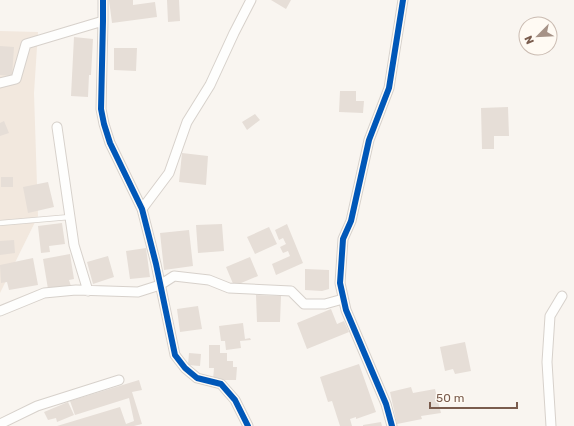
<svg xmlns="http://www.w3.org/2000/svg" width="574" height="426" viewBox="0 0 574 426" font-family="Rubik,sans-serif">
<rect width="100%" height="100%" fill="#f9f5f0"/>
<path fill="#f2e8de" d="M0,31l38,1 -4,61 4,123 -38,77z"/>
<path fill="#e6ded7" d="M109,0h24v5l22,-3 2,15 -45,6z
M167,0h12l1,21 -12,1z
M271,0h20l-5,9z
M74,37l19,2 -2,36h-2l-1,22 -17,-1z
M0,46l14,1 -2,29 -12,-1z
M114,48h23l-1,23 -22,-1z
M340,91h16v10h8l-1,12 -24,-1z
M508,107l1,29h-15v13h-12l-1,-41z
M255,114l5,6 -13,10 -5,-8z
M4,121l5,12 -9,3v-13z
M182,153l26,3 -2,29 -27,-3z
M1,177h12v10h-12z
M48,182l6,25 -26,6 -5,-26z
M62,223l3,21 -16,2 1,6 -9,1 -3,-27z
M222,224l2,27 -26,2 -2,-28z
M287,224l16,39 -27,12 -4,-11 18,-8 -2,-5 -5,2 -3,-6 6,-3 -3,-6 -4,2 -4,-10z
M269,227l8,17 -22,10 -8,-17z
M189,230l4,36 -29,4 -4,-37z
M14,240l1,13 -15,2v-14z
M146,248l4,29 -20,2 -4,-28z
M70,254l4,25 -5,1 2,6 -23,3 -5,-30z
M108,256l6,21 -21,7 -6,-22z
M250,257l8,19 -24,10 -8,-19z
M33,258l5,27 -29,5 -2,-8 -6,1 -1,-18z
M305,269l24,1v19l-7,2 -17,-1z
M256,295l25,1 -1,26h-23z
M198,306l4,23 -22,3 -3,-23z
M331,309l6,15 7,-3 5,11 -42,17 -10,-26z
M243,323l2,16 5,-1 1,2 -11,1 1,7 -15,2 -1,-9h-4l-2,-15z
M465,342l6,29 -16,3 -2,-5 -8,2 -5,-24z
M209,345h11v8h7v8h6v6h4l-1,13h-23l1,-12h-5z
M189,353l12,1 -1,12 -12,-1z
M359,364l17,48 -20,7v-2l-6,2 2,7h-12l-8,-25 -4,1 -8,-25z
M139,380l3,10 -10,2 10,32 -8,2h-77l63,-19 6,17 8,-3 -5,-23 -54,17 -5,-14z
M411,387l2,6 22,-4 6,24 -20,3 1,3 -25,5 -7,-32z
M68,402l6,13 -17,7 -1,-4 -8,2 -4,-8z
M381,422l1,4h-19v-1z"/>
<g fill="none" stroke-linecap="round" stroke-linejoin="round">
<g stroke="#d7d1cb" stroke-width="6">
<path id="lane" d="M0,223l70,-6"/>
</g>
<g stroke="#d7d1cb" stroke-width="11">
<path id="street" d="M103,0v21l-2,88 3,15 6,19 32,66 14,55 19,91 10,13 12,10 24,6 14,16 13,26
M0,83l16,-4 10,-35 77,-23
M57,127l17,118 14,46
M142,209l27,-36 18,-51 23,-37 24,-52 17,-33
M0,311l44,-18 32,-3 62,2 22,-7 14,-9 35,4 20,8 62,3 13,13h21l18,-5
M0,424l37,-18 82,-26
M392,426l-6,-22 -40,-94 -6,-27 3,-44 8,-18 18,-81 20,-52 14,-88
M551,426l-4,-64 3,-46 12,-20"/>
</g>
<use href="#lane" stroke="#fefefd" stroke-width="4.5"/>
<use href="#street" stroke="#fefefd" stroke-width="9"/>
<g stroke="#fffaf3" stroke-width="8">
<path id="cycleway" d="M103,0v21l-2,88 3,15 6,19 32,66 14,55 19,91 10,13 12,10 24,6 14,16 13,26
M392,426l-6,-22 -40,-94 -6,-27 3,-44 8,-18 18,-81 20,-52 14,-88"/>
</g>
<use href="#cycleway" stroke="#0057b8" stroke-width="6"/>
</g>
<g transform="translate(538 36) rotate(246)"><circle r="19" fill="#fffaf3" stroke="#cabbb1"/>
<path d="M0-3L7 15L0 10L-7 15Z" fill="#a69286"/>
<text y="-6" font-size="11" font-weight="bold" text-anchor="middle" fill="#7a5c4d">N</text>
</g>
<path d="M430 402v6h87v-6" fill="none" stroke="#7a5c4d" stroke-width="2"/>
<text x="436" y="402" font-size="12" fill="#7a5c4d" stroke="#fffaf3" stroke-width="3" paint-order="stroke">50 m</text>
</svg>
